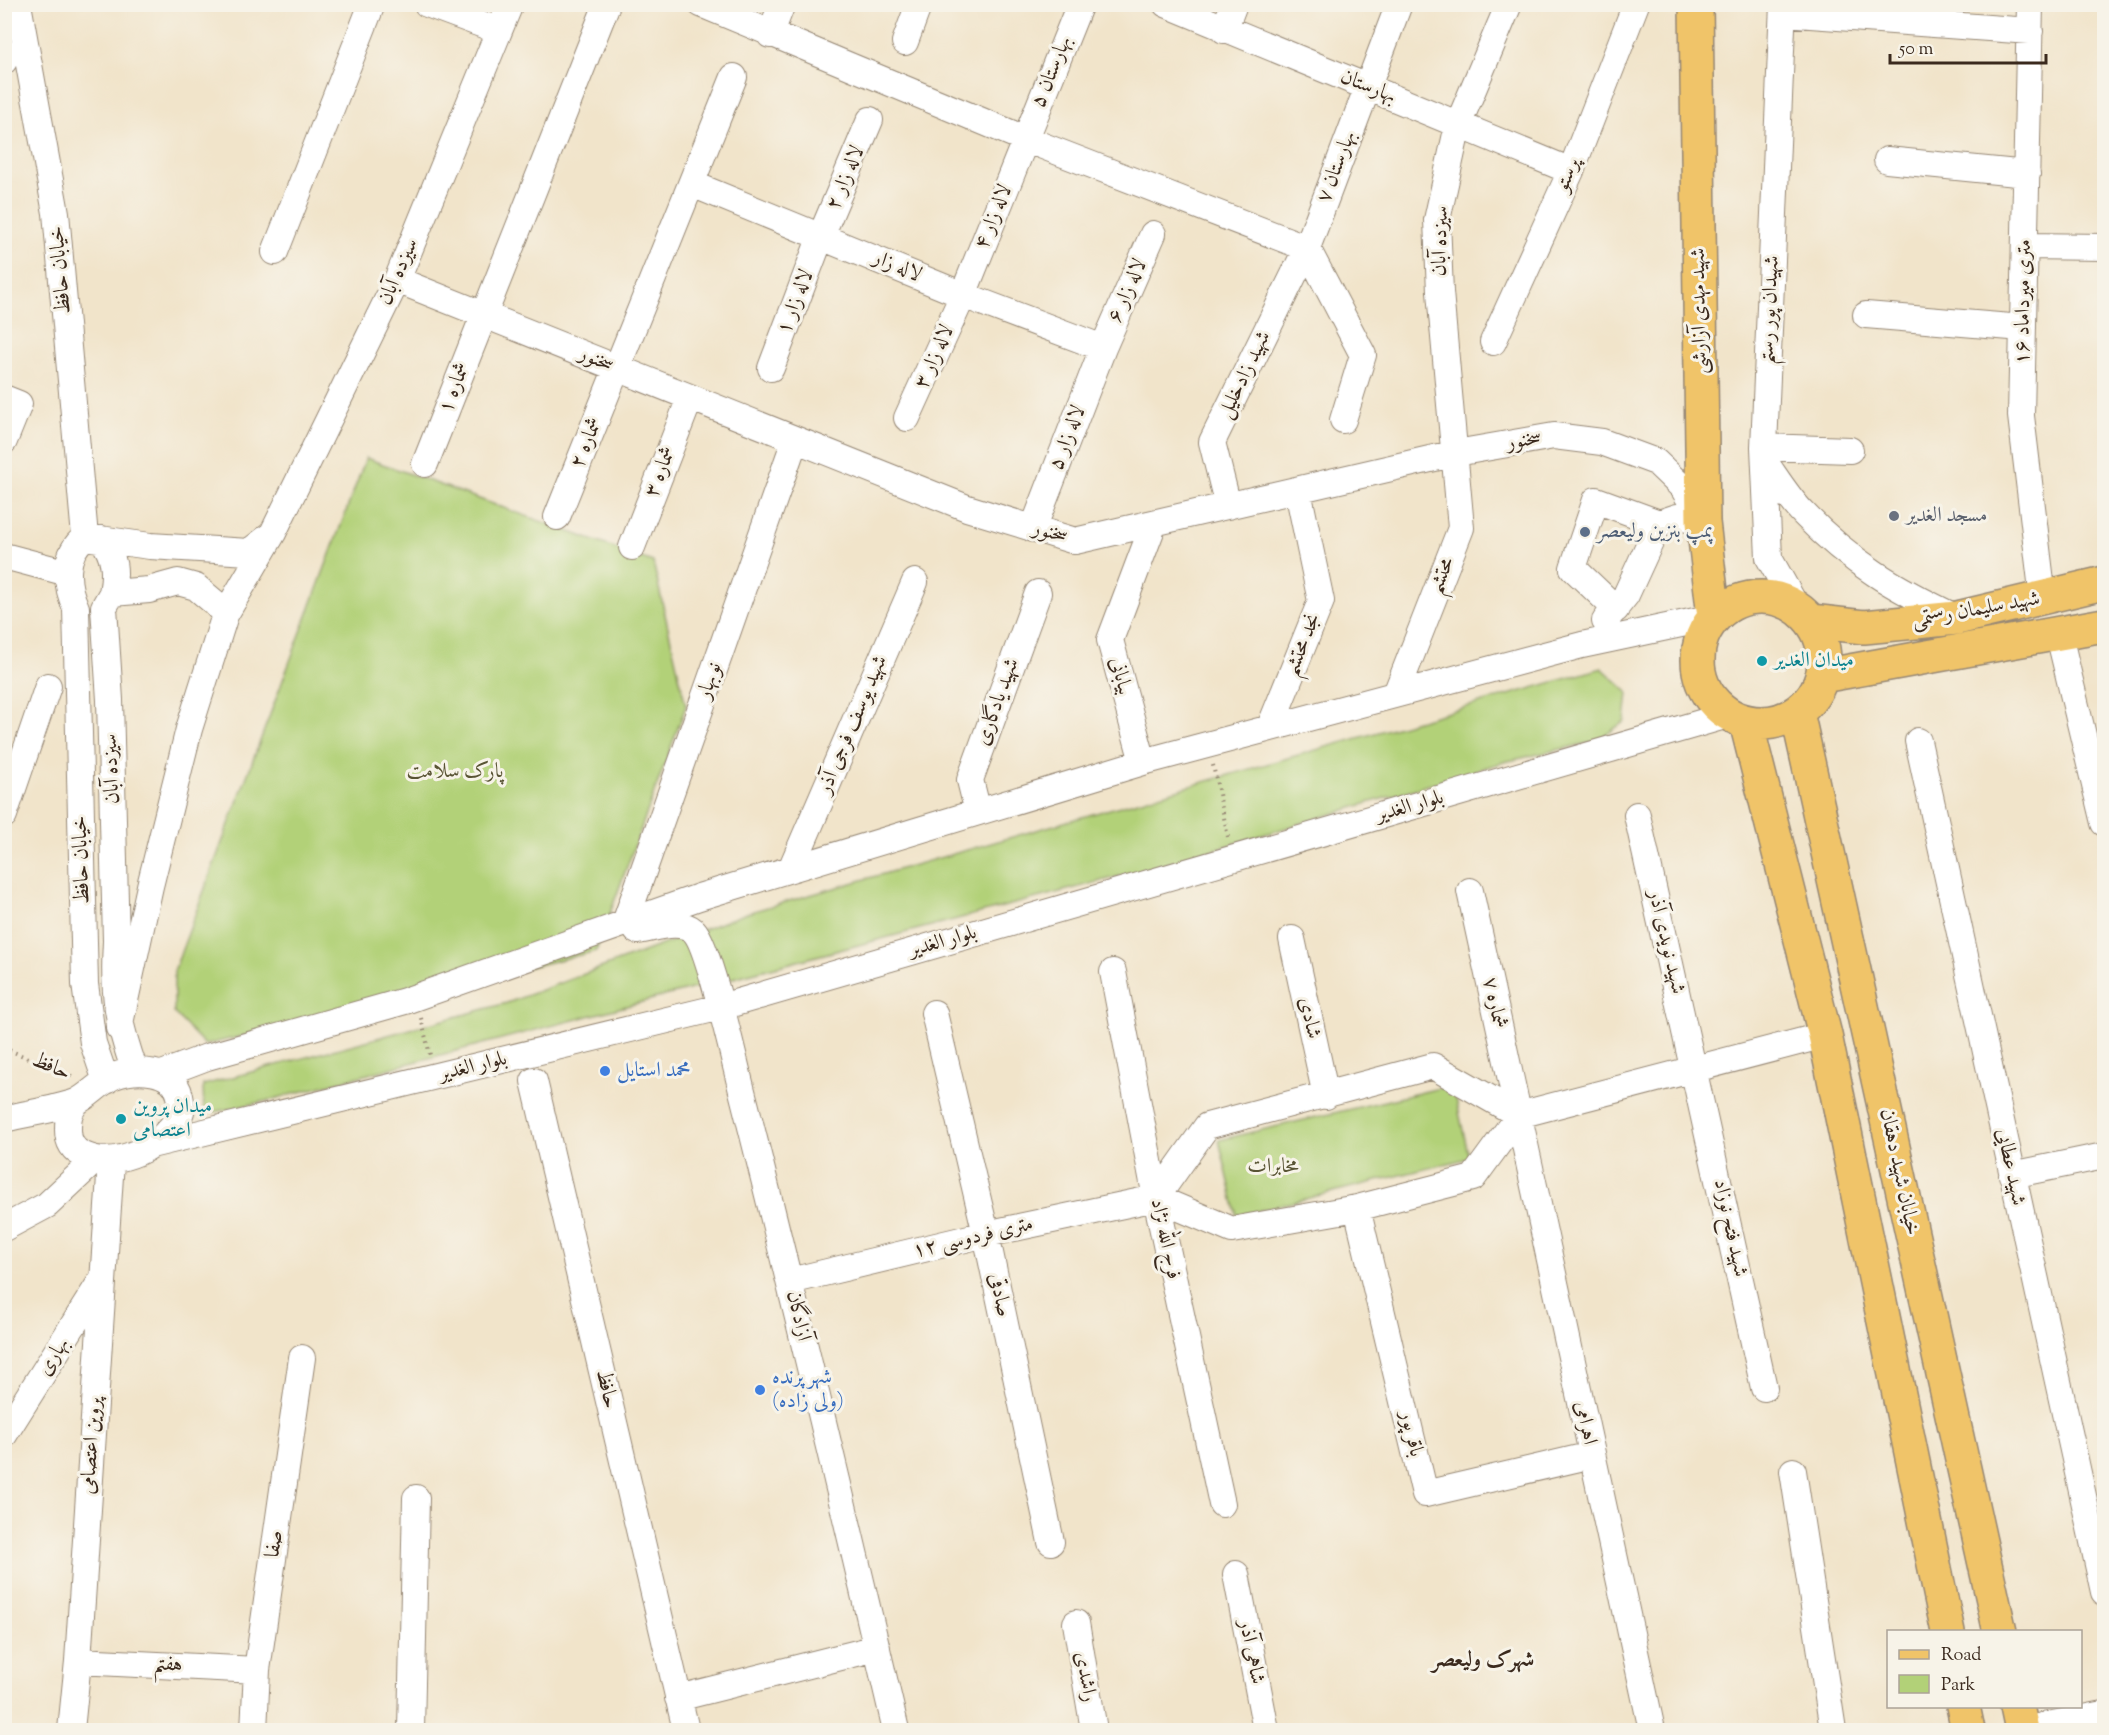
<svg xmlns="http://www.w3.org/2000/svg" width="2109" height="1735" viewBox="0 0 2109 1735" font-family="'Sorts Mill Goudy',Amiri,serif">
<rect width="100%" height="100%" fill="#f7f3e8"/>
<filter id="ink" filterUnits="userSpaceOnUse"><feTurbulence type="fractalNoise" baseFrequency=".0167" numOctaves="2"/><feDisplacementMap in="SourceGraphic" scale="12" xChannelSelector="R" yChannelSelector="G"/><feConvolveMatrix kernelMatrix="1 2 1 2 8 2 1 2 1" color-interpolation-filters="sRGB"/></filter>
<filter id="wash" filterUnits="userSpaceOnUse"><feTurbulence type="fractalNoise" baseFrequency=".008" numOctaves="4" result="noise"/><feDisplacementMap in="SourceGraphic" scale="24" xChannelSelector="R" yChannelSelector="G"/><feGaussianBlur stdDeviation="1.35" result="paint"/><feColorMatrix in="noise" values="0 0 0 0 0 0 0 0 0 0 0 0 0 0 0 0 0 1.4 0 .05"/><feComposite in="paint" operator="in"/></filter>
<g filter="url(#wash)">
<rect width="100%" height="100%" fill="#f1e4ca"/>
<path fill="#b2d178" stroke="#767e4b" stroke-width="1.5" d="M366,458l287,104 33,144 -90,245 -391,94 -31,-32v-42z
M1602,668l26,24 -3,29 -28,20 -93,21 -338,102 -900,237 -62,13 -1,-29 304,-82 240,-90z
M1453,1085l16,73 -232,58 -18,-76z"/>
</g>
<g filter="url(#ink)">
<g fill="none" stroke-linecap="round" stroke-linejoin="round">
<g stroke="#968774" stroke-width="28">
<path id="minor" d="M18,4l38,209 29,324
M427,4l70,26
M701,4l324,135 282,109 56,107 -20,65
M1166,4l405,167
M1783,4l-19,443 5,111 28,50
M2030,4l-9,412 22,182
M1783,13l247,18
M1224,30l10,-26
M770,35l12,-31
M905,42l14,-38
M4,61l3,-7
M1887,160l140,14
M692,184l271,111 140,53
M2025,246l79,1
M275,252l97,-248
M397,280l570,228 108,33 381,-88 98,-17 48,6 54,20 27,26 20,34
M1866,315l157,13
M1493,342l78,-171 65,-167
M771,368l50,-132 49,-116
M4,398l15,6 -15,37
M907,418l56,-123 117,-291
M1764,447l86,3
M1765,462c12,17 24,37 39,52 47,49 92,75 153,104
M425,464l182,-460
M1228,506l-16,-64 95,-194 92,-244
M557,517l177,-440
M1033,529l70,-181 50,-114
M102,539c13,18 14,33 10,54
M632,547l58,-149
M4,556l64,17
M1616,609l-43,-41 23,-68 63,23
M1605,621l21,-26 33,-72 18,-6 26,5
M2059,635l45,188
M1396,694l65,-166 -21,-236 -3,-72 21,-95 51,-121
M1270,727l51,-126 -23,-110
M1918,741l186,851
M1143,762l-33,-122 44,-117
M978,812l-8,-32 68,-187
M4,815l44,-129
M1637,815l127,573
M791,869l124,-287
M1470,891l182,839
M625,923l170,-483
M637,931c16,-2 43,-13 57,0 15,15 41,133 48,160 54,213 104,426 154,639
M1292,939l34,157
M1113,972l43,226 66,306
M934,1013l52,221 65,308
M119,1028l31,-142 39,-157 36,-114 48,-82 124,-253 113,-276
M135,1071c-18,-50 -22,-77 -19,-130l-6,-241 -6,-93 8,-14 37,-3 29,-8 18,5 19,16 10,12
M162,1074l45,-17 198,-56 294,-104 444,-135 439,-117 132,-28
M106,1081l-13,-38 -8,-59 -9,-376c-11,-24 -13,-54 9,-71l65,9 99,6 22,-17
M534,1081l152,649
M4,1119c23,-6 50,-9 72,-17 13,-6 24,-20 38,-26 22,-8 60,-8 66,20 1,5 3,13 0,18 -16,32 -63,56 -96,41 -11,-4 -16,-13 -16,-25 0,-13 1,-19 10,-29
M151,1145l570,-138 1007,-292
M2012,1175l92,-19
M1156,1198l76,32 125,-22 116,-30 46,-63 306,-80
M1156,1198l51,-72 226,-60 86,49
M1357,1208l68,286 167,-39
M4,1228l43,-23 48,-45
M790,1281l196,-47 170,-36
M4,1435l97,-154
M1793,1471l40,259
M1236,1574l30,156
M1076,1623l18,107
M78,1661l179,9
M678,1698l199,-50
M71,1730l7,-69 33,-500
M254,1730l3,-60 45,-312
M411,1730l5,-232
M2022,1730l82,-16"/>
</g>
<g stroke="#968774" stroke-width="36">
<path id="major" d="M1696,4l7,518 11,95
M1698 660a63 63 0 1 1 126 0a63 63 0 1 1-126 0Z
M1811,621l53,6 93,-9 147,-35
M1822,676l282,-51
M1797,712l203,920
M1746,722l79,313 123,597
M1963,1706l5,24
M2017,1706l5,24"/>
</g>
<path stroke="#968774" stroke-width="4" stroke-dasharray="1.5 4.5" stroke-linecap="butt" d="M1213,765l15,72
M421,1018l9,37
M4,1048l72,30"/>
<use href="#minor" stroke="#fff" stroke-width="26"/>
<use href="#major" stroke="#f0c469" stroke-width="33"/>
</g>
</g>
<circle fill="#6b7280" stroke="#f7f3e8" stroke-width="2" cx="1894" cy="516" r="6"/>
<circle fill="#5c6f8a" stroke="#f7f3e8" stroke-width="2" cx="1585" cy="532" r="6"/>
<g fill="#0f9aa8" stroke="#f7f3e8" stroke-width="2">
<circle cx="1762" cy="661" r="6"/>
<circle cx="121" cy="1119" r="6"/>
</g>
<g fill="#3f7fe0" stroke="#f7f3e8" stroke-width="2">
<circle cx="605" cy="1071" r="6"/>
<circle cx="760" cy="1390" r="6"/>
</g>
<g text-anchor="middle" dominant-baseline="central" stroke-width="6" stroke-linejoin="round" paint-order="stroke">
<g font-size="21" fill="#3b2a1e" stroke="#f7f3e8">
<text transform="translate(1052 72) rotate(-68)">بهارستان ۵</text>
<text transform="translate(1368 87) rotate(22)">بهارستان</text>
<text transform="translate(1337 167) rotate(-69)">بهارستان ۷</text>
<text transform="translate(1568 175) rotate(-67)">پرستو</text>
<text transform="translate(846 178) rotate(-67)">لاله زار ۲</text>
<text transform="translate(994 217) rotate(-68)">لاله زار ۴</text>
<text transform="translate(1441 241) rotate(-88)">سیزده آبان</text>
<text transform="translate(897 267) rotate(23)">لاله زار</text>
<text transform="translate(61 270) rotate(-95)">خیابان حافظ</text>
<text transform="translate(399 272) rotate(-66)">سیزده آبان</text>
<text transform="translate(1128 291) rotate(-66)">لاله زار ۶</text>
<text transform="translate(796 302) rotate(-69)">لاله زار ۱</text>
<text transform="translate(2024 302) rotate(-89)">۱۶ متری میرداماد</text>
<text transform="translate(1770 310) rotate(-87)">شهیدان پور رستم</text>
<text transform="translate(1700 311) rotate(-91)">شهید مهدی آزارشی</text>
<text transform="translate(935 357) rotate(-66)">لاله زار ۳</text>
<text transform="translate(596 360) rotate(23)">سخنور</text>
<text transform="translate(1245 375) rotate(-64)">شهید زادخلیل</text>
<text transform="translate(455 388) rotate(-69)">شماره ۱</text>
<text transform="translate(1068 438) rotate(-69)">لاله زار ۵</text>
<text transform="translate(1524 441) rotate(-10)">سخنور</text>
<text transform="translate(587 443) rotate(-68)">شماره ۲</text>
<text transform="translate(661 472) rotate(-69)">شماره ۳</text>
<text transform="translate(1050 533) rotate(15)">سخنور</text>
<text transform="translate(1442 576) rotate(-68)">محتشم</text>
<text transform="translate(1976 610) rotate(-10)">شهید سلیمان رستمی</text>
<text transform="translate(1303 645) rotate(-68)">نجد محتشم</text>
<text transform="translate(1120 676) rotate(75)">بیابانی</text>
<text transform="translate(710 681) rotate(-71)">نوبهار</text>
<text transform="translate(998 702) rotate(-70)">شهید یادگاری</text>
<text transform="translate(853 725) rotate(-67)">شهید یوسف فرجی آذر</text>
<text transform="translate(112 769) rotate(-92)">سیزده آبان</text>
<text transform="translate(1410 807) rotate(-16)">بلوار الغدیر</text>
<text transform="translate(82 860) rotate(-92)">خیابان حافظ</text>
<text transform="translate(943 942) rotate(-16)">بلوار الغدیر</text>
<text transform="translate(1666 942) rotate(77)">شهید نویدی آذر</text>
<text transform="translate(1494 1003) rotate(78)">شماره ۷</text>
<text transform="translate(1309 1018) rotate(78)">شادی</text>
<text transform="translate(51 1067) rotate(23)">حافظ</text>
<text transform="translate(473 1067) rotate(-14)">بلوار الغدیر</text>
<text transform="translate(2010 1167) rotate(78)">شهید عطایی</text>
<text transform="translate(1899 1172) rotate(78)">خیابان شهید دهقان</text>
<text transform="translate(1730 1228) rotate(78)">شهید فتح نوزاد</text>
<text transform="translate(973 1238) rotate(-13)">۱۲ متری فردوسی</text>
<text transform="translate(1165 1239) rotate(78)">فرج الله نژاد</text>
<text transform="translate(999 1295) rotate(78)">صادقی</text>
<text transform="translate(798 1316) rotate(77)">آزادگان</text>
<text transform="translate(54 1357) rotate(-58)">بهاری</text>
<text transform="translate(606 1389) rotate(77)">حافظ</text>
<text transform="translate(1585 1423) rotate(78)">اهرامی</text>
<text transform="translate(1411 1434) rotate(77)">باقر پور</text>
<text transform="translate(92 1446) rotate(-86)">پروین اعتصامی</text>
<text transform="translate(275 1544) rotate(-82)">صفا</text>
<text transform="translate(1251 1652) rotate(79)">شاهی آذر</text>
<text transform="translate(168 1665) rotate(3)">هفتم</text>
<text transform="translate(1085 1677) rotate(80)">راشدی</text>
</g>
<g font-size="21" fill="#5b616d" stroke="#f7f3e8" text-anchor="start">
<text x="1906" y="516">مسجد الغدیر</text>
</g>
<g font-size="21" fill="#4e5e75" stroke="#f7f3e8" text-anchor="start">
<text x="1597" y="532">پمپ بنزین ولیعصر</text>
</g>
<g font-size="21" fill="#0d838f" stroke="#f7f3e8" text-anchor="start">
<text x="1774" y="661">میدان الغدیر</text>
<text x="133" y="1107">میدان پروین<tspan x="133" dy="24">اعتصامی</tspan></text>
</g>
<g font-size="21" fill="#595434" stroke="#f7f3e8">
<text x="455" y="772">پارک سلامت</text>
<text x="1273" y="1167">مخابرات</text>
</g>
<g font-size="21" fill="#366cbe" stroke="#f7f3e8" text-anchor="start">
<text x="617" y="1071">محمد استایل</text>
<text x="772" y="1378">شهر پرنده<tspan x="772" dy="24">(ولی زاده)</tspan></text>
</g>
<g font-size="22" font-weight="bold" fill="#3b2a1e" stroke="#f7f3e8">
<text x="1483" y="1661">شهرک ولیعصر</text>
</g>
</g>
<rect width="2109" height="1735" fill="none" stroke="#f7f3e8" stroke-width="24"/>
<rect x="1887" y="1630" width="195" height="78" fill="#f7f3e8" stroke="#aca397" stroke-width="1.5"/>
<rect x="1899" y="1650" width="30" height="9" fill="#f0c469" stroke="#aca397" stroke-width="1.5"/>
<text x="1941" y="1660" font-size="18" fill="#3b2a1e">Road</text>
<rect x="1899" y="1675" width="30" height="18" fill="#b2d178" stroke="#aca397" stroke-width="1.5"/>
<text x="1941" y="1690" font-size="18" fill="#3b2a1e">Park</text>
<path d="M1890 54v9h156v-9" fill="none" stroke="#3b2a1e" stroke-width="3"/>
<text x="1899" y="54" font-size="18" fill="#3b2a1e" stroke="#f7f3e8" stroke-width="4.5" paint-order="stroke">50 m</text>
</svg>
